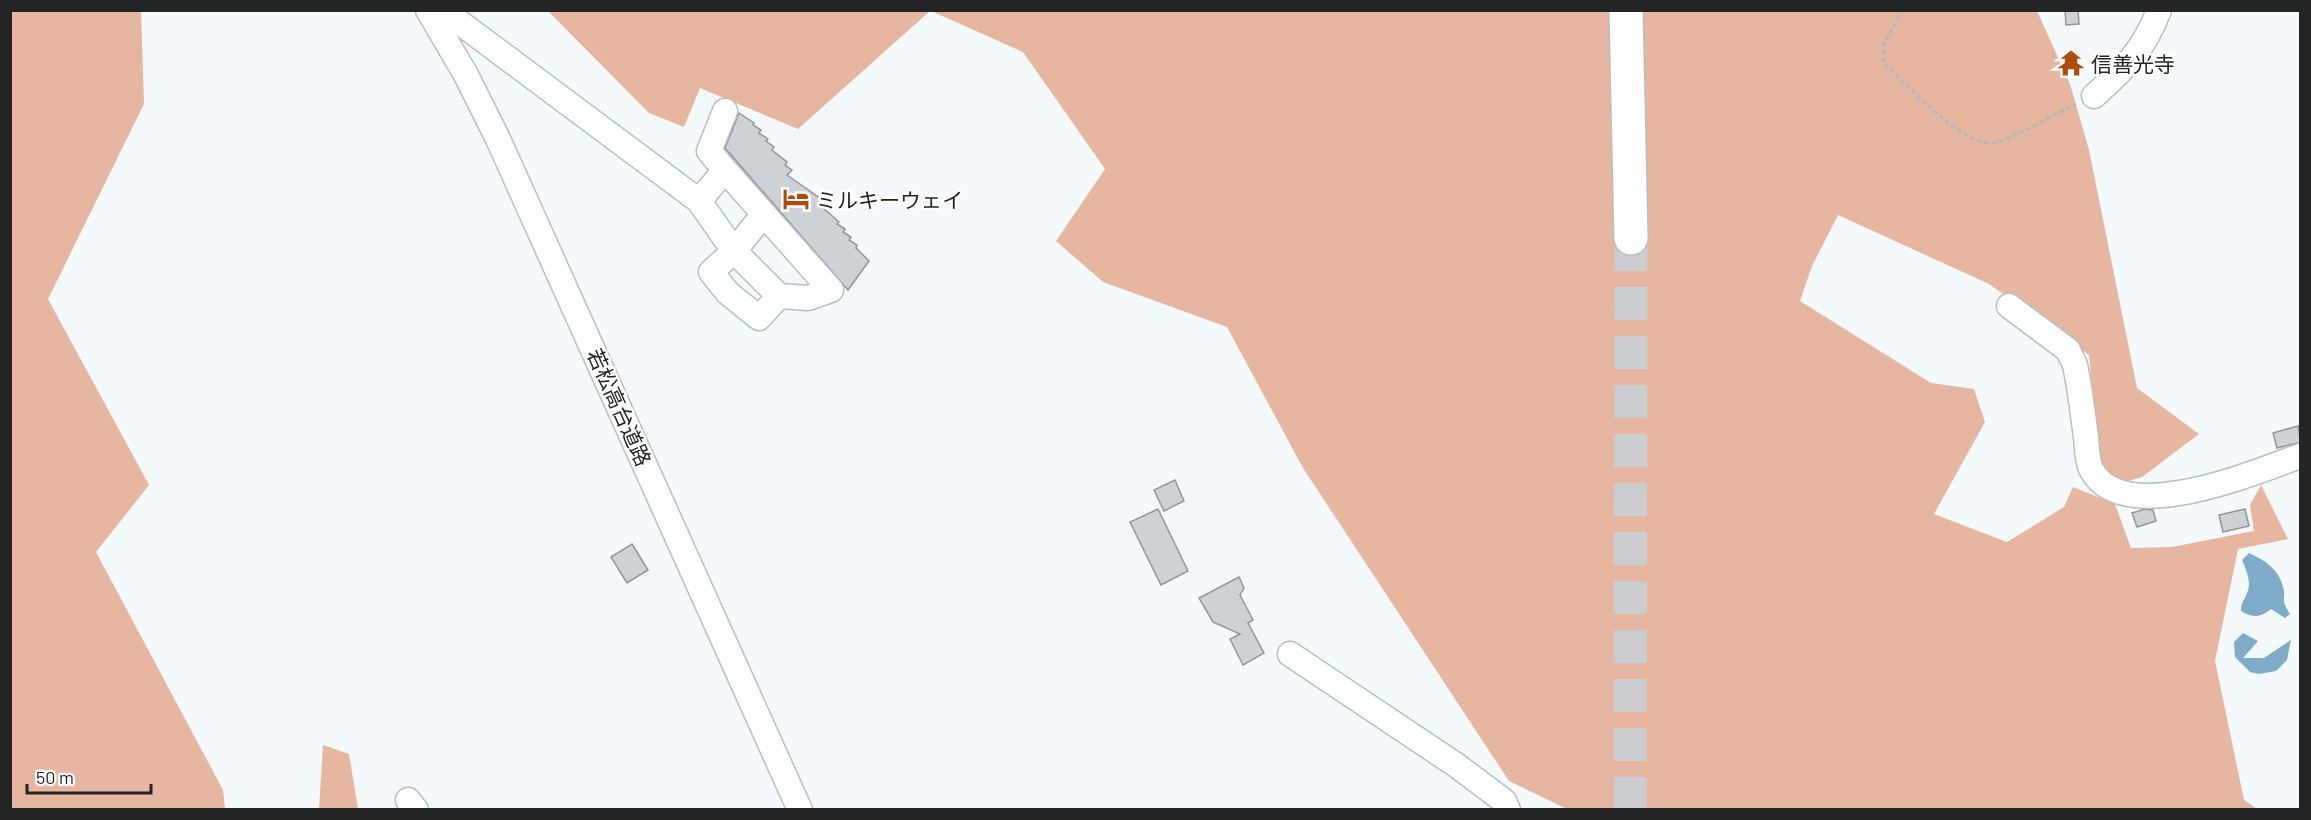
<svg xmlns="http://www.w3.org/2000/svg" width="2311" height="820" viewBox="0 0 2311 820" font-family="Barlow,'Noto Sans JP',sans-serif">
<rect width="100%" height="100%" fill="#f4f9fc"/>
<path fill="#e6b6a0" d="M10,11h131l3,93 -96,195 101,186 -53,67 127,238 2,19h-214z
M548,11h382l-132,118 -98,-41 -16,39 -35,-14z
M931,11h1106l33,73 19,66 48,238 62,46 -57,43 -24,7 -20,-21 -9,-108 -100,-71 -151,-69 -26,51 -12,35 131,82 43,6 11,33 -51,92 73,28 57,-35 9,-20 42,17 16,44 41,-1 82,-16 -4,-26 11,-20 27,54 -50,10 -23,112 29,139 13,9 -688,1 -60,-29 -206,-313 -76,-141 -124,-45 -47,-41 49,-72 -82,-117z
M323,745l26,9 9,55h-39z"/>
<path fill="#80acc9" d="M2249,553c15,7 30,16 34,34 4,14 -4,10 7,27l-5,4 -14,-9c-11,9 -18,9 -30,2 0,-9 3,-10 6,-18 5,-11 -1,-23 -5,-33z
M2243,633l15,8 -15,17h21l27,-18 -4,20 -11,11 -17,3 -9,-2 -15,-15 -1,-15z"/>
<path fill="#ced2d6" stroke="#929699" stroke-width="1.5" d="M2065,10h13l1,14 -13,1z
M739,113l15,10 -1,2 8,5 -2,3 9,6 -2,2 8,6 -2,3 15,12 -2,3 7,5 -5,5 37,26 -3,5 18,16 -2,2 8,5 -2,3 8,5 -2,3 8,5 -1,3 13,13 -21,29 -123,-142z
M2298,426l3,16 -24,6 -4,-15z
M1175,480l9,21 -20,10 -10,-21z
M1158,509l30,62 -27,14 -31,-63z
M2145,509l8,1 3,11 -19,6 -5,-14z
M2245,509l4,17 -26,6 -4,-17z
M632,544l16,26 -21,13 -16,-26z
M1239,577l5,11 -4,7 13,25 -5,3 16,30 -21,12 -13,-26 10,-5 -27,-12 -14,-24z"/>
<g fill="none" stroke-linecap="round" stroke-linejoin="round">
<path stroke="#caced1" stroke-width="33" stroke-dasharray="33 16" stroke-linecap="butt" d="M1630,810l1,-572"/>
<g stroke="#b9bec1" stroke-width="27">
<path id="minor" d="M428,10l38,65 32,64 302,671
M429,12l26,7 244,182 35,50 45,45 29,2 23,-8 -106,-120 -26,31
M2094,96c31,-28 50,-46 65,-86
M725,170l-16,-19 16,-40
M764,214l-30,37 -23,21 17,21 31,25 20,-22
M2009,306l59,44 7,15c5,24 8,48 11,73 1,9 1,23 5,31 31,60 164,3 209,-13
M1290,654l166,111 48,36 4,9
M408,800l8,10"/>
</g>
<g stroke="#b9bec1" stroke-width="36">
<path id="highway" d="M1626,10l5,228"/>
</g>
<path stroke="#b4b8bb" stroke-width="3" stroke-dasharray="4.5 3" stroke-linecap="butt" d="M1903,10l-19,33 -1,19c22,20 83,90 114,80 26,-8 53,-26 79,-38"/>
<use href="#minor" stroke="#fff" stroke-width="24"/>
<use href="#highway" stroke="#fff" stroke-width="33"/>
</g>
<defs>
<g id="temple-bare" transform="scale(2.07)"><path d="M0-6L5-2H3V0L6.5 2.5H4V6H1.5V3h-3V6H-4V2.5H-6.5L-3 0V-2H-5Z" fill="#ad4b0d" stroke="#fff" stroke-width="2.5" paint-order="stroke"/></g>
<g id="hotel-bare" transform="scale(2.07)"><path d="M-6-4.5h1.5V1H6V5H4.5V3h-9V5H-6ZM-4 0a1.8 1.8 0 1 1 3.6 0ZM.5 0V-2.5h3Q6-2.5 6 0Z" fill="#ad4b0d" stroke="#fff" stroke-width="2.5" paint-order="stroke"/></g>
</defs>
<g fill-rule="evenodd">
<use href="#temple-bare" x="2071" y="63"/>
<use href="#hotel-bare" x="796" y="199"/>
</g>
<g text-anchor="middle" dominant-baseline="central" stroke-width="5" stroke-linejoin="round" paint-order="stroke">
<g font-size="21" fill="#222425" stroke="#fff" text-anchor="start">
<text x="2091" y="63">信善光寺</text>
<text x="816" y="199">ミルキーウェイ</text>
</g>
<g font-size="21" fill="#222425" stroke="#fff">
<text transform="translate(620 407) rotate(66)">若松高台道路</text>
</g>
</g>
<rect width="2311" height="820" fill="none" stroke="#222425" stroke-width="24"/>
<path d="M27 784v9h124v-9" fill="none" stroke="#222425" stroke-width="3"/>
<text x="36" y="784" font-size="18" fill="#222425" stroke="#ffffff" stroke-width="4.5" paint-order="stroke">50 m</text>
</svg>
